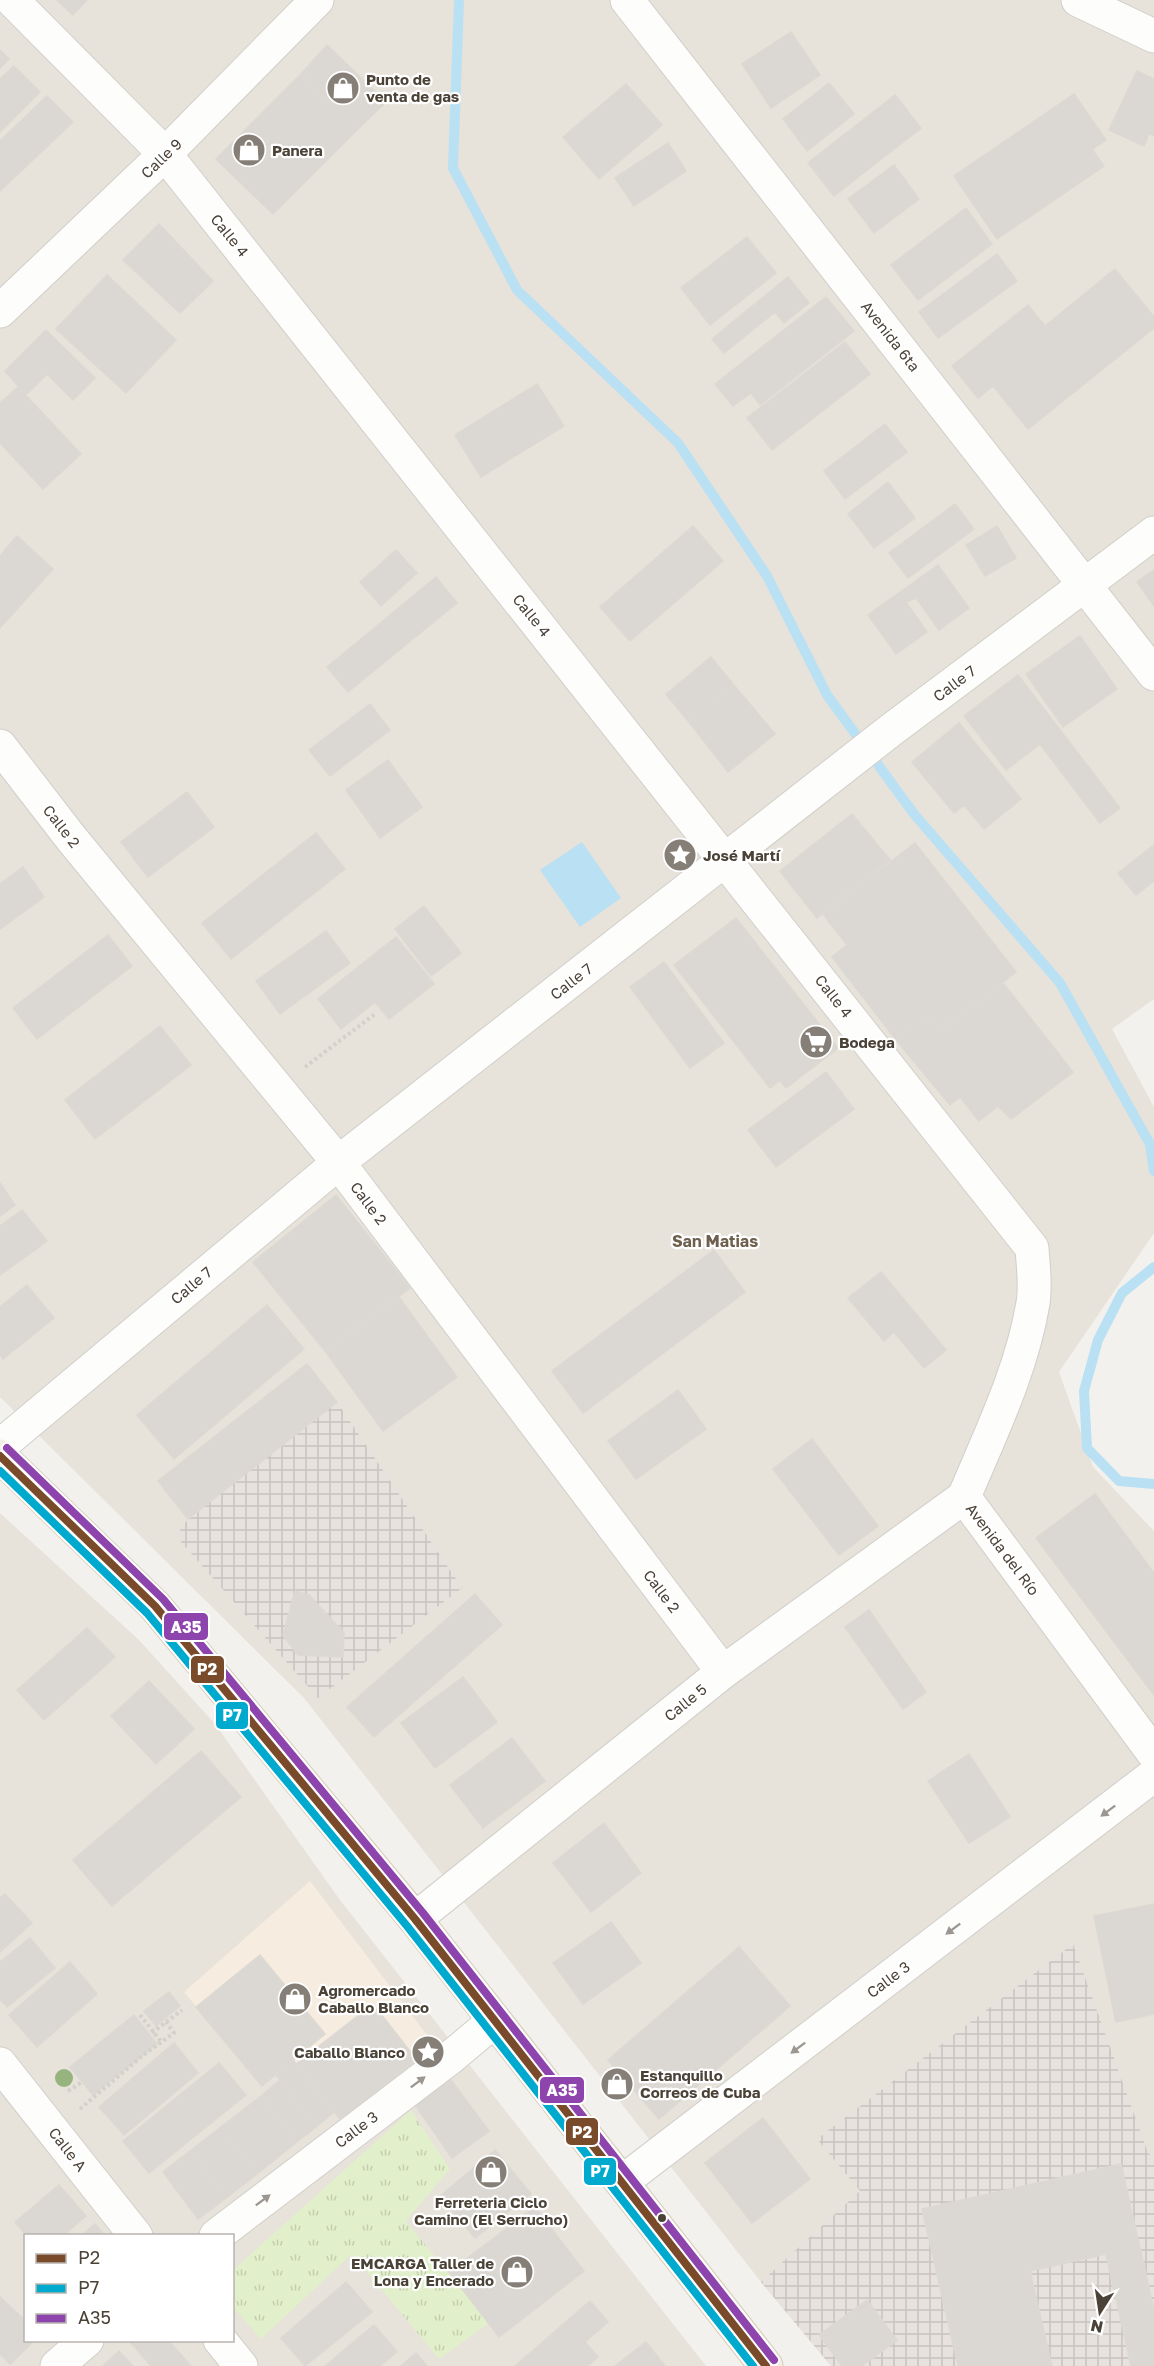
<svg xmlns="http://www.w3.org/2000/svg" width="1154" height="2366" viewBox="0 0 1154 2366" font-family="'Golos Text',sans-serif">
<defs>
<pattern id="industrial-grid" width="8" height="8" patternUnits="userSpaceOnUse" patternTransform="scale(1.5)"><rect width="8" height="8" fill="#e7e2de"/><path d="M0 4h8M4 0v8" fill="none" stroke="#c8c3bf"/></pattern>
<pattern id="grass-tufts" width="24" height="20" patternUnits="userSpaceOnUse" patternTransform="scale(1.5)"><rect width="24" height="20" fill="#e2efcb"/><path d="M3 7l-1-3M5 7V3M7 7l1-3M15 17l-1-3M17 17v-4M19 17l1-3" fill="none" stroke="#c3ceaf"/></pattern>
</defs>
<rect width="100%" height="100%" fill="#f3f1ed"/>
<path fill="#e7e2da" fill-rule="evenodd" d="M0,0h1154v999l-42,30 42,78v126l-95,139 34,95 61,64v835h-323l-70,-84 -457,-584 -304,-301z
M0,1513l139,127 76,84 125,176 366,466h-706zM26,2236h206v104h-206z"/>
<path fill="#f6ecdf" d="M310,1881l127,167 -94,73 -49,-61 -32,26 -78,-94z"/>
<path fill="url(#industrial-grid)" d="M337,1402l125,186 -144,110 -142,-162 12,-17z
M1073,1944l75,209 6,4v209h-323l-70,-84 99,-91 -43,-52z"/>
<path fill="url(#grass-tufts)" d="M411,2110l39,59 -44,52 83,102 -50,36 -87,-105 -91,85 -28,-32 -1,-36z"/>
<path fill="#bae0f4" d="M582,842l39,56 -41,29 -40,-57z"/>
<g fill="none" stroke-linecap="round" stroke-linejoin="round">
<path stroke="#bae0f4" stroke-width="10" d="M459,0l-6,168 64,122 161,153 89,133 60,119 87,119 146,169 90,161 4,27
M1154,1267l-32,26 -24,47 -14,51 3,57 32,33 35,3"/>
</g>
<path fill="#dbd8d3" stroke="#dcd8d2" stroke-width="1.5" d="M57,0h30l-14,15z
M791,32l29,43 -49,33 -29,-44z
M327,45l59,57 -29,28 -56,-56z
M0,50l9,9 -9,9z
M14,66l26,26 -40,40v-53z
M1137,71l17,8v57l-5,-3 -5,13 -35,-16z
M301,74l56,56 -84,84 -57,-55z
M829,83l25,31 -47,37 -24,-32z
M626,84l36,41 -63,54 -36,-42z
M1074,94l32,46 -14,9 12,17 -107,73 -43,-63z
M895,95l26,33 -87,68 -26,-33z
M47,96l26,26 -73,69v-50z
M668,143l18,28 -52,35 -19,-28z
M894,165l25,34 -45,34 -26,-34z
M966,208l26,36 -74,56 -27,-35z
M159,224l54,57 -33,32 -57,-53z
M747,237l29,36 -66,52 -29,-37z
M997,254l20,27 -79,57 -19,-26z
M1115,269l39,48v11l-126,101 -35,-43 -15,12 -26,-32 76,-61 17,21z
M107,275l69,65 -50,53 -70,-64z
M788,277l21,26 -25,20 -9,-11 -51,41 -12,-14z
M826,297l28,34 -94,74 -9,-12 -18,13 -18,-22z
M46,330l49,48 -22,22 -26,-26 -21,21 -21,-24z
M845,342l25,32 -98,76 -25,-32z
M537,384l27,42 -83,51 -26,-42z
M18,387l63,67 -38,35 -43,-46v-40z
M885,424l22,28 -62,47 -21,-28z
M888,482l27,36 -41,30 -26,-34z
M955,504l19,25 -66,49 -19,-25z
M693,526l30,35 -93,80 -30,-34z
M997,526l19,32 -31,18 -19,-31z
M17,536l36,33 -53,59v-72z
M396,550l21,23 -36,33 -21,-24z
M938,565l31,43 -30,22 -23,-32 -10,4 21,30 -31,22 -28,-39z
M1154,570v36l-17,-24z
M436,577l21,26 -109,89 -21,-25z
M1080,636l37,53 -54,38 -37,-53z
M711,657l22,27 -44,38 -23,-28z
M1018,675l102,133 -20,15 -60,-79 -34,26 -42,-54z
M733,684l42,50 -47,38 -39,-50z
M370,704l20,26 -60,46 -21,-26z
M959,723l62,76 -37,30 -20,-24 -10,8 -42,-51z
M388,760l34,47 -42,31 -34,-48z
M187,792l27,35 -66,50 -27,-35z
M852,814l38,46 -73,58 -37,-47z
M316,833l29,36 -114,90 -29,-36z
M915,843l101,129 -75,58 -12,-16 -33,26 -64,-83 15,-12 -24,-31z
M1154,845v36l-18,14 -18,-22z
M23,867l21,30 -44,32v-45z
M424,906l37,47 -30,23 -36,-47z
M736,918l102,130 -52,40 -6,-8 -10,8 -96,-123z
M326,931l24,32 -70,51 -24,-33z
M108,935l24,31 -95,73 -24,-31z
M396,937l38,47 -45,35 -14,-17 -34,27 -23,-30z
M664,962l60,81 -34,25 -60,-81z
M1003,983l70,89 -62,47 -13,-13 -19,15 -19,-24 -10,8 -54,-65 33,-26 12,16z
M160,1026l31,39 -96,74 -30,-39z
M826,1072l28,37 -78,58 -28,-37z
M0,1183l15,22 -15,11z
M336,1195l74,93 -85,63 -72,-89z
M22,1210l25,31 -47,34v-49z
M714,1250l31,42 -162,121 -31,-42z
M881,1272l65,78 -22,18 -30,-36 -10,9 -36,-43z
M27,1285l27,33 -51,41 -3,-4v-48z
M399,1297l58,80 -74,54 -58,-80z
M267,1305l37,44 -130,110 -37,-44z
M307,1364l30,38 -149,117 -30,-38z
M678,1390l28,39 -70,50 -28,-38z
M812,1439l66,87 -39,29 -66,-86z
M1095,1494l59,79v122l-118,-157z
M295,1591l14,4 35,38 -1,24 -45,-2 -15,-20z
M475,1594l27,31 -128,112 -27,-30z
M869,1610l57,82 -23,17 -58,-82z
M87,1628l28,29 -71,63 -27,-30z
M463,1677l34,45 -62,46 -34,-45z
M149,1681l45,48 -38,35 -45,-48z
M512,1738l33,43 -62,47 -33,-43z
M201,1751l40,46 -129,109 -39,-46z
M969,1754l41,63 -41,26 -41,-62z
M604,1823l37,50 -50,39 -38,-49z
M5,1894l27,29 -32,29v-54z
M1154,1904v110l-38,8 -22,-106z
M611,1922l30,41 -58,41 -30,-41z
M30,1938l25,30 -48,39 -7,-8v-37z
M739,1947l51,59 -131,113 -51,-59z
M260,1955l65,79 -63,52 -66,-79z
M70,1962l27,32 -60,53 -28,-32z
M169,1992l11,14 -24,20 -12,-15z
M373,2004l44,56 -77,59 -44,-55z
M134,2015l23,29 -64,51 -23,-28z
M174,2043l24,30 -74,62 -25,-28z
M293,2060l41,52 -18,15 -41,-53z
M219,2063l27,32 -97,78 -26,-32z
M280,2080l36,47 -18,14 -37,-45z
M451,2080l38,51 -37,27 -37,-53z
M261,2096l37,45 -41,33 -36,-47z
M763,2118l47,61 -58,44 -47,-60z
M221,2127l36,47 -31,24 -36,-47z
M495,2150l36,44 -56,44 -35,-42z
M190,2151l36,47 -28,21 -35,-47z
M1121,2164l33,146v56h-23l-25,-112 -76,17 22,95h-94l-36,-157z
M59,2185l27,31 -23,20h-36l-12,-14z
M535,2207l49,64 -85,66 -50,-65z
M95,2224l10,12h-24z
M346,2282l26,30 -67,54 -24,-28z
M0,2297l26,24v19h9l-25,24 -10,-10z
M867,2300l30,40 -35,26h-20l-23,-31z
M590,2301l18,21 -23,20 13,15 -10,9h-73z
M374,2325l23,27 -17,14h-55z
M134,2340h34l23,26h-40l-20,-23z
M646,2342l19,24h-50z
M119,2351l14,15h-30z
M416,2353l11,13h-26z"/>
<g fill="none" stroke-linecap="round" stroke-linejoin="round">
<g stroke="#d1cfca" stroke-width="35">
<path id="minor" d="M12,0l153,154 867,1094c1,17 4,37 1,55 -11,67 -43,132 -69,194
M627,0l527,674
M1078,0l76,36
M0,746l71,92 267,324 385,510
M0,1446l349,-292 542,-424 263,-197
M964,1497l190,257
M415,1919l308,-247 241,-175
M0,2064l136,172
M622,2182l532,-407
M216,2236l235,-179 43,-36
M220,2340l21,26
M57,2366l30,-26"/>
</g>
<g stroke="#d1cfca" stroke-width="35">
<path id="tertiary" d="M0,311l165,-157 152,-154"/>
</g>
<g stroke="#d7ccb9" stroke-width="35">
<path id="primary" d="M0,1456l155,150 260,313 351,447"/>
</g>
<path stroke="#d3d1cb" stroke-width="4" stroke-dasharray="3 3" stroke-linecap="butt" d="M305,1067l70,-53
M140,2015l22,28
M152,2033l30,-23
M68,2091l14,-9
M80,2109l62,-53 32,-23 -8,-11"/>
<use href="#minor" stroke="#fdfdfc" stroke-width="33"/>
<use href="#tertiary" stroke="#fdfdfc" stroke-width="33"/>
<use href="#primary" stroke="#f2eee5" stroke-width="33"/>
<g stroke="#fff" stroke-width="12">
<path id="bus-1" d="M0,1456l155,150 260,313 351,447"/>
</g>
<g stroke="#fff" stroke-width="12">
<path id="bus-2" d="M0,1471l147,142 260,313 346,440"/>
</g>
<g stroke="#fff" stroke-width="12">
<path id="bus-3" d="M7,1448l156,151 260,314 351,447"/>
</g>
<use href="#bus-1" stroke="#7a4b2a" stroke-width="8"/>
<use href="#bus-2" stroke="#00a9ce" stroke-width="8"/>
<use href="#bus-3" stroke="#8e44ad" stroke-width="8"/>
</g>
<circle fill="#98b47e" cx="64" cy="2078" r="9"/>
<defs><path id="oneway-solid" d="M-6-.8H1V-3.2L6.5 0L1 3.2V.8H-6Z" transform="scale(1.5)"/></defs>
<g fill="#9b9690">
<use href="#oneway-solid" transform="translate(1108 1811) rotate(143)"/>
<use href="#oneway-solid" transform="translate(953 1929) rotate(143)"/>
<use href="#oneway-solid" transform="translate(798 2048) rotate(143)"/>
<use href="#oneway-solid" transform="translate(418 2082) rotate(-37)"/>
<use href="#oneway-solid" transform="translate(263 2200) rotate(-37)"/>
</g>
<defs>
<g id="shop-disc" transform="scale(1.725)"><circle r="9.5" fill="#867f77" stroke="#fff"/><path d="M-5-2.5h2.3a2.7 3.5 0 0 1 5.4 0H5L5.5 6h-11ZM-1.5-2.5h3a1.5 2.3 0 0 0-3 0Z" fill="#fff"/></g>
<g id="sight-disc" transform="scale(1.725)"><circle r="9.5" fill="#867f77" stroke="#fff"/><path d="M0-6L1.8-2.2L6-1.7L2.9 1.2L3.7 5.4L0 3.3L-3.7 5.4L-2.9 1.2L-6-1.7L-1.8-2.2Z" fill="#fff"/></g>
<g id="supermarket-disc" transform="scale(1.725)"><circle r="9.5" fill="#867f77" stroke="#fff"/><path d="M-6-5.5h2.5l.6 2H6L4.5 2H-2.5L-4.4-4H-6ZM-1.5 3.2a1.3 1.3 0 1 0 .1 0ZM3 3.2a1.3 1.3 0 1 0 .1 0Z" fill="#fff"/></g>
</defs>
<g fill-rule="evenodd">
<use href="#shop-disc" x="343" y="88"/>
<use href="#shop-disc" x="249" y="150"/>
<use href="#sight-disc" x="680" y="855"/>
<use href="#supermarket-disc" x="816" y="1042"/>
<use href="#shop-disc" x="295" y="1999"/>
<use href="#sight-disc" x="428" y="2052"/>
<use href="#shop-disc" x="617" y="2084"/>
<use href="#shop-disc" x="491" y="2172"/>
<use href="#shop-disc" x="517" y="2272"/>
</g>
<circle fill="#4b4237" stroke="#fff" stroke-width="2" cx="662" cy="2218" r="5"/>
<g text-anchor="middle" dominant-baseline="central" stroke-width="4.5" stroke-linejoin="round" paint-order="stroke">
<g font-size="15" font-weight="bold" fill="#4b4237" stroke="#fff" text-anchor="start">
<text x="366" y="79">Punto de<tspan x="366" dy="17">venta de gas</tspan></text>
<text x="272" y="150">Panera</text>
<text x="703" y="855">José Martí</text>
<text x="839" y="1042">Bodega</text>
<text x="318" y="1990">Agromercado<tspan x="318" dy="17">Caballo Blanco</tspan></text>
<text x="405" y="2052" text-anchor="end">Caballo Blanco</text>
<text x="640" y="2075">Estanquillo<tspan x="640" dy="17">Correos de Cuba</tspan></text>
<text x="491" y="2202" text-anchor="middle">Ferreteria Ciclo<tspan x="491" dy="17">Camino (El Serrucho)</tspan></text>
<text x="494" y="2263" text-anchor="end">EMCARGA Taller de<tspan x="494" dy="17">Lona y Encerado</tspan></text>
</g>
<g font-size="15" fill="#4b4237" stroke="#fff">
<text transform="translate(161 158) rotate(-44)">Calle 9</text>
<text transform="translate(230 235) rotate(51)">Calle 4</text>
<text transform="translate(891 336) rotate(52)">Avenida 6ta</text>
<text transform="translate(532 615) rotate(51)">Calle 4</text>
<text transform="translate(954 683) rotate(-37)">Calle 7</text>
<text transform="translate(62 826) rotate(52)">Calle 2</text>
<text transform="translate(571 981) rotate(-38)">Calle 7</text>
<text transform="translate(834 996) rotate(52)">Calle 4</text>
<text transform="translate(369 1203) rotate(53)">Calle 2</text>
<text transform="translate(191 1285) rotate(-40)">Calle 7</text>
<text transform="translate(1003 1549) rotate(53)">Avenida del Río</text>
<text transform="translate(662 1591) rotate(53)">Calle 2</text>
<text transform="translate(685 1702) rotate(-39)">Calle 5</text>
<text transform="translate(888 1979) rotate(-37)">Calle 3</text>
<text transform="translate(356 2129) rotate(-37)">Calle 3</text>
<text transform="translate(68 2149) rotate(52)">Calle A</text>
</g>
<g font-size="16" font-weight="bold" fill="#6f5f4d" stroke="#fff">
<text x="715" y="1241">San Matias</text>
</g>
</g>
<g stroke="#fff" stroke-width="2">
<rect x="163" y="1612" width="46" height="29" rx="6" fill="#8e44ad"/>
<rect x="190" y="1655" width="35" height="29" rx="6" fill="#7a4b2a"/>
<rect x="215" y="1701" width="34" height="29" rx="6" fill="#00a9ce"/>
<rect x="539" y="2076" width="46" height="28" rx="6" fill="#8e44ad"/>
<rect x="565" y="2117" width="34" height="29" rx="6" fill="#7a4b2a"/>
<rect x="583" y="2157" width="34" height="29" rx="6" fill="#00a9ce"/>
</g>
<g font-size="16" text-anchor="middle" font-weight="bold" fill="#fff">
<text x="186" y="1633">A35</text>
<text x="207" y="1675">P2</text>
<text x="232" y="1721">P7</text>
<text x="562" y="2096">A35</text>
<text x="582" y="2138">P2</text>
<text x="600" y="2177">P7</text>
</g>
<rect x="24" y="2234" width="210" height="108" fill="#ffffff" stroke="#b7b3af" stroke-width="1.5"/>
<rect x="36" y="2254" width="30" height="9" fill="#7a4b2a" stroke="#b7b3af" stroke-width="1.5"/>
<text x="78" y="2264" font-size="18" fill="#4b4237">P2</text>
<rect x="36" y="2284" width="30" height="9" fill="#00a9ce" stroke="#b7b3af" stroke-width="1.5"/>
<text x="78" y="2294" font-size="18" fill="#4b4237">P7</text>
<rect x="36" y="2314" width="30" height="9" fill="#8e44ad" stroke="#b7b3af" stroke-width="1.5"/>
<text x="78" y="2324" font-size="18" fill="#4b4237">A35</text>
<g transform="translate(1100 2312) rotate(192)" stroke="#ffffff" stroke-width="4.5" paint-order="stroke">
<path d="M0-4.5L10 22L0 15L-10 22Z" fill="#4b4237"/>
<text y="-9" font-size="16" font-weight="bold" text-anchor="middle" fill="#4b4237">N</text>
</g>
</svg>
